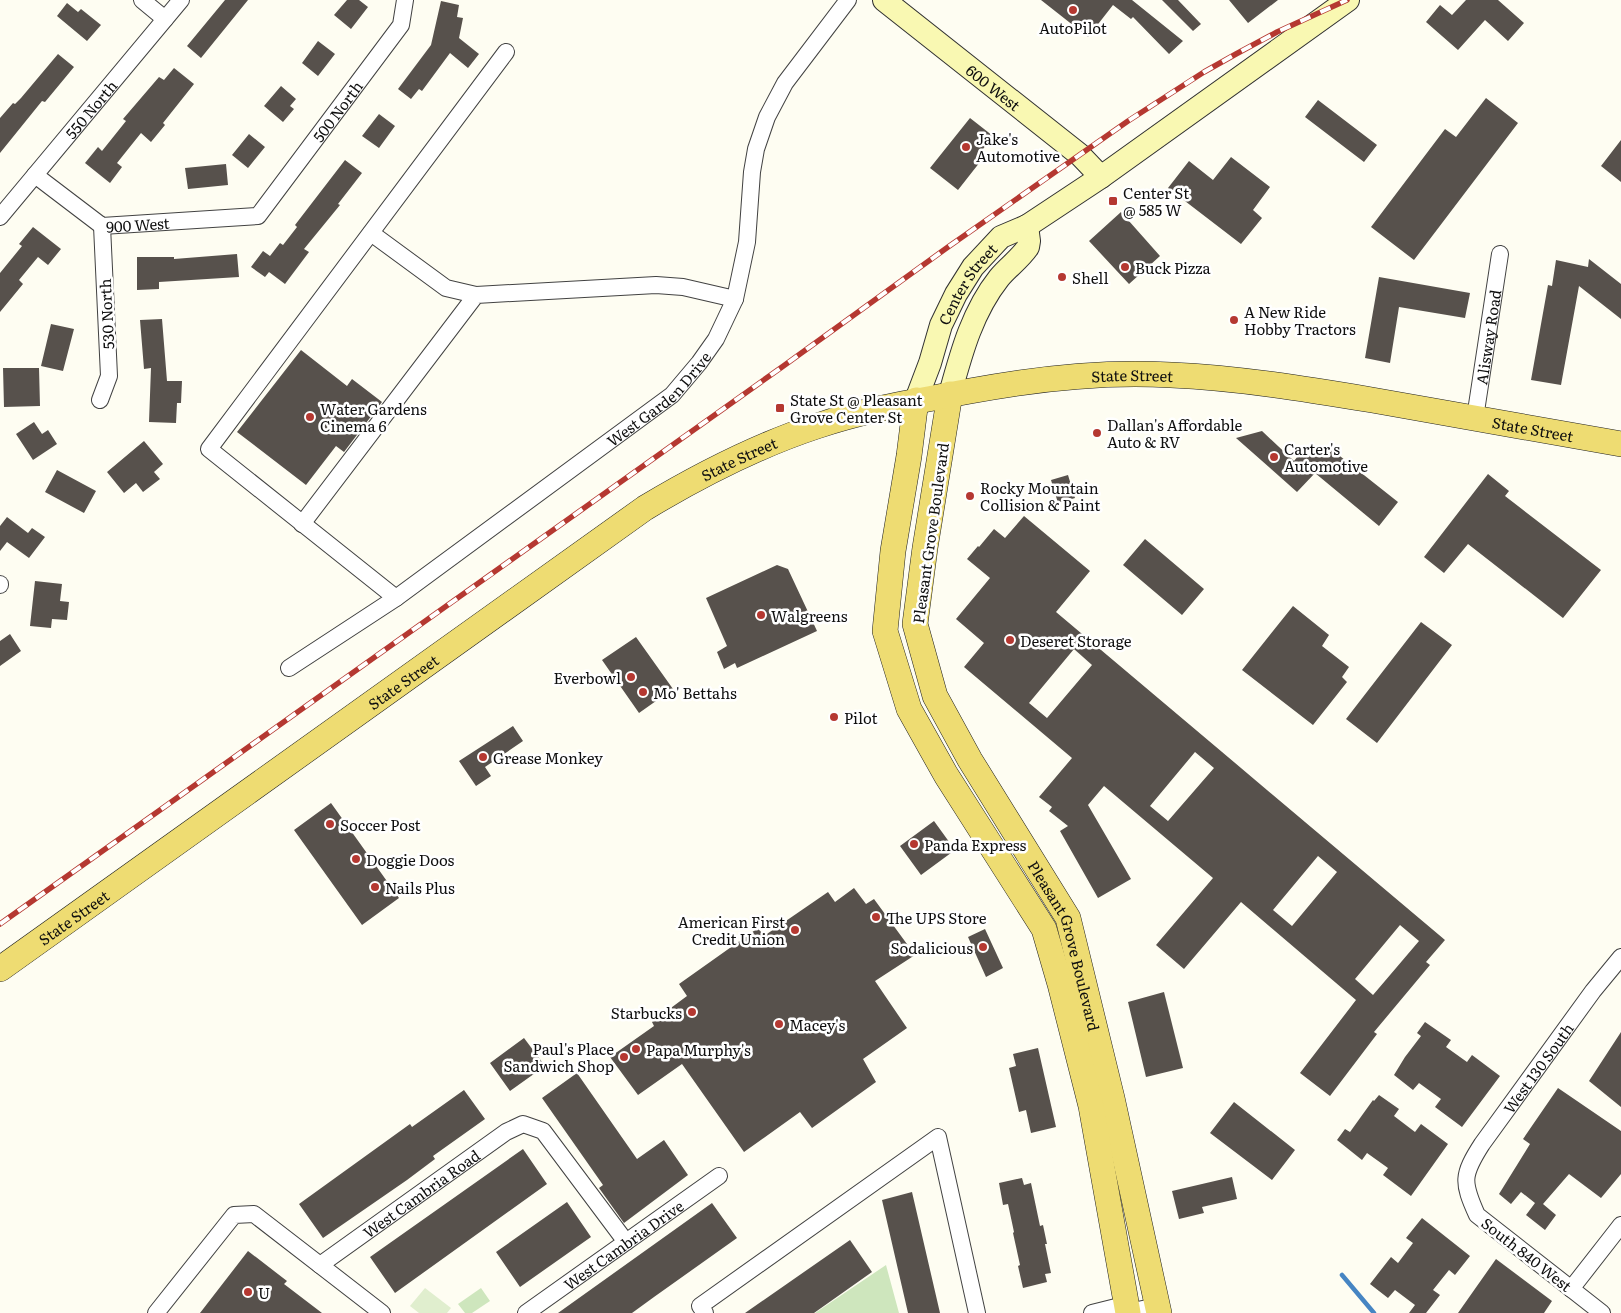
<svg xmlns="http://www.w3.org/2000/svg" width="1621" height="1313" viewBox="0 0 1621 1313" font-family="Literata,serif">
<rect width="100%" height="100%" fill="#fefdf2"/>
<path fill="#cee6bd" d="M886,1265l13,48h-84z
M481,1288l9,13 -18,12h-7l-7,-9z"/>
<path fill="#e0eece" d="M425,1288l26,20 -4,5h-28l-9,-7z"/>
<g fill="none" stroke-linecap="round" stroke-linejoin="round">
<path stroke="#4685c3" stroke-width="4.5" d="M1342,1275l32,38"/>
</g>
<path fill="#57514c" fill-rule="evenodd" d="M225,0h23l-47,58 -14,-12z
M347,0h12l9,7 -17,22 -17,-14z
M1041,0h91l51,41 -14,13 -36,-37 -2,2 -18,-14 -25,32z
M1162,0h16l23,24 -8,7z
M1229,0h49l-30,23z
M1466,0h32l26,23 -16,18 -23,-21 -27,30 -32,-28 14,-17 12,10z
M441,1l18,4 -2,12 6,1 -4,20 20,16 -11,14 -18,-15 -28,38 -3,-2 -8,10 -13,-10 33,-44z
M67,3l11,9 3,-3 20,16 -14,16 -30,-25z
M318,41l17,13 -17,22 -16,-13z
M58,54l16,13 -29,35 -3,-1 -42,52v-35l13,-15 2,1 6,-6z
M174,68l20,16 -31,39 2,2 -14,17 -10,-9 -24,30 5,4 -12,16 -25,-20 13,-16 4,4 24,-30 -3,-2 36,-42 5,3z
M281,86l15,13 -6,7 4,3 -11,13 -19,-16z
M1486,98l32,25 -104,137 -43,-33 74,-98 11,8z
M1318,100l59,45 -13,17 -59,-45z
M379,114l16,12 -16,22 -17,-12z
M970,118l23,18 -17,22 4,4 -22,28 -28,-22z
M249,134l16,13 -17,21 -16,-13z
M1621,140v42l-20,-16z
M1231,157l39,30 -17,23 9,8 -21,26 -73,-56 21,-27 24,19z
M345,160l17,13 -24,31 2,1 -36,44 5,3 -24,32 -16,-12 -4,5 -14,-10 12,-16 7,5 10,-13 3,2 14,-18 -2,-2z
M226,164l2,21 -40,4 -3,-21z
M1121,212l39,44 -31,28 -40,-43z
M33,227l28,22 -13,16 -10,-8 -19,23 4,4 -23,28v-39l22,-27 -3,-2z
M237,254l2,23 -80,5v7l-22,1v-33h37v2z
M1589,259l32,25v35l-42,-33 -18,99 -30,-5 17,-95 4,1 4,-26 32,7z
M1379,277l91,16 -5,25 -66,-11 -9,56 -25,-5z
M162,319l5,62h15l-1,22h-4l-1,20 -27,-1 2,-54 -7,1 -4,-49z
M51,324l23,5 -11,42 -22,-5z
M301,350l46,36 5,-7 30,23 -38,50 -8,-6 -30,39 -69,-53z
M3,368h36l1,38 -36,1z
M34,422l8,12 6,-4 9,14 -24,16 -17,-26z
M1262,431l32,30 12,-15 25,3 67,53 -19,24 -64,-53 -18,19 -61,-54z
M144,441l19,23 -9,8 6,7 -17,13 -7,-9 -12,10 -17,-21z
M57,470l39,21 -12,22 -39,-21z
M1488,474l21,17 -4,5 96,74 -38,48 -95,-74 -24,29 -20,-16z
M1068,475l7,23 -17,5 -7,-23z
M1024,516l66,55 -34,41 389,328 -19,22 4,3 -56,67 3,2 -47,62 -30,-23 56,-73 -115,-98 -57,67 -28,-24 57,-67 -109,-92 -16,19 43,74 -33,19 -38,-67 8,-5 -19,-15 3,-4 -13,-10 33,-39 -108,-91 20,-24 -28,-24 34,-41 -23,-19 11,-13 1,1 15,-18 11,9zM1074,649l18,16 -45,53 -18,-15zM1195,752l19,16 -46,53 -18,-15zM1318,856l19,16 -45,54 -19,-16zM1400,925l19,16 -46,54 -18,-16z
M7,517l21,16 4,-5 13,9 -16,21 -22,-16 -7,9v-25z
M1145,539l59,50 -22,26 -59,-50z
M777,565l11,4 29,62 -80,37 -2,-5 -11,6 -7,-17 10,-6 -21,-48z
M35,581l27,3 -2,17 9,1 -2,18 -15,-1 -1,9 -21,-2z
M1293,606l36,29 -7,11 27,21 -7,10 5,5 -34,43 -71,-55z
M1421,622l31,23 -75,98 -31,-24z
M10,634l11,17 -21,15v-25z
M636,637l37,52 -34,24 -37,-53z
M513,726l10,15 -38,26 6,9 -15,10 -17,-25z
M331,803l68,95 -37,27 -68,-95z
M934,821l21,29 -34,25 -21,-29z
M854,888l12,16 8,-5 41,56 -40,26 32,47 -44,31 13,23 -64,46 -12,-16 -56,40 -62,-88 -44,31 -28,-38 44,-31 -2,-4 35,-26 -8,-12 79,-56 6,8 64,-44 7,10z
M985,929l18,39 -17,9 -18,-40z
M1164,992l19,76 -37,9 -18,-75z
M1425,1022l26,18 -5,7 21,15 5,-7 28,21 -38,51 -27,-20 6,-8 -22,-16 -6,7 -19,-15 11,-18 16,-21 -4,-3z
M1621,1032v75l-32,-26z
M524,1038l21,28 -35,25 -20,-28z
M1038,1048l18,79 -25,6 -5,-23 -7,2 -10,-44 7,-2 -3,-12z
M577,1073l60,86 27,-19 24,35 -64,48 -25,-35 4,-3 -61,-87z
M1558,1088l63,43v43l-20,24 -32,-24 -26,30 13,11 -11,15 -19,-15 9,-12 -14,-11 -10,12 -12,-10 31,-50 -7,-5z
M464,1090l21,29 -52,37 2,3 -28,21 -84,58 -24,-34 111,-80 2,3z
M1379,1095l20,14 -5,7 21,16 6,-8 27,20 -37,52 -28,-21 5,-7 -21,-15 -5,7 -25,-20 8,-11 5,3 23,-32 1,1z
M1234,1102l61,48 -23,30 -62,-47z
M523,1149l24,35 -152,109 -25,-36z
M1232,1177l5,22 -35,8 2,6 -25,6 -7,-28z
M1022,1178l2,7 7,-2 9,43 3,-1 4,19h-2l6,29 -6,1 2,8 -24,6 -5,-22 2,-1 -7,-32 1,-1 -6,-28 -5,1 -4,-22z
M912,1192l28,121h-32l-26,-113z
M567,1202l24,35 -71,50 -24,-35z
M712,1203l25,35 -83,59 -22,16h-74z
M1422,1218l48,38 -15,19 -6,-5 -16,20 7,5 -14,18h-17l6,-8 -20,-15 -7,8 -18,-14 21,-27 7,6 15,-20 -7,-5z
M850,1240l22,32 -58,41h-69z
M248,1251l39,30 -3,3 38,29h-122z
M1496,1259l56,42 -8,12h-86z"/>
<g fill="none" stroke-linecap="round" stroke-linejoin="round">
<g stroke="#424242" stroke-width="18">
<g id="street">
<path d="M142,0l23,19"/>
<path id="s1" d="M35,175l67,51 156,-10 143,-191 4,-25"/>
<path id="s2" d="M0,217l181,-217"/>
<path d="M371,233l75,55 30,7"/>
<path d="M100,400l9,-24 -7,-150"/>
<path id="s3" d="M1475,418l25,-164"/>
<path d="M302,524l174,-229 180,-10 27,2 52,12"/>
<path d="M0,584v1"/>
<path d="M396,598l-187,-149 297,-397"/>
<path id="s4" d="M289,668l107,-70 276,-203 27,-32 17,-24 19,-40 12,-57 5,-70 4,-23 11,-32 18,-34 63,-83"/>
<path id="s5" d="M320,1265l186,-133 17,-8 20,7 83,111"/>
<path d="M1571,1289l50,-64"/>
<path d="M156,1313l78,-98 20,-1 128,99"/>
<path id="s6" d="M526,1313l193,-137"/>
<path d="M705,1313l-5,-7 238,-169 39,176"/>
<path d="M1092,1313l24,-6 12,5 29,-6"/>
<path id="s7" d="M1602,1313l-125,-98c-15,-33 -15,-40 5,-71l111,-153 28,-34"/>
</g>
</g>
<g stroke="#313131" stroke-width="24">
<g id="secondary">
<path id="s8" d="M884,0l196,155 21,22"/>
<path d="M950,394c11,-40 22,-82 49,-116 9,-11 21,-19 29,-31l1,-6 -2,-15"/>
<path id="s9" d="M916,400l14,-37 11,-38 15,-31 17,-27 28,-30 26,-11 74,-49 247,-177"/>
</g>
</g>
<g stroke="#202020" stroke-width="26">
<g id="primary">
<path id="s10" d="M950,394l-25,154 -10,76 20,72 35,64 98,158 44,180 47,215"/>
<path d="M916,400l-7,56 -16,95 -8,80 24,78 37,66 98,154 16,55 31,122 37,207"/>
<path id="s11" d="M0,969l645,-461c55,-33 111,-62 172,-82 50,-17 102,-25 153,-35 64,-12 136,-20 201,-16 68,3 135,14 201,25 83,14 166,29 249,44"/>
</g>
</g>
<use href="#street" stroke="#fff" stroke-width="16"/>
<use href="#secondary" stroke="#f9f8b2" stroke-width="22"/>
<use href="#primary" stroke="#eedc72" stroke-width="25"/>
<g stroke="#b53831" stroke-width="5.5">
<path id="rail" d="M0,924l782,-557 166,-120 180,-126 76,-49 32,-18 41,-22 70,-32"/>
</g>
<use href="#rail" stroke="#fff" stroke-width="4" stroke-dasharray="11" stroke-linecap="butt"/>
</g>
<g fill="#b53831" stroke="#fff" stroke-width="2">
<circle cx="1073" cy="10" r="5"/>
<circle cx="966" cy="147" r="5"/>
<rect x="1108" y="196" width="10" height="10" rx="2.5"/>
<circle cx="1125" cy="267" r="5"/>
<circle cx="1062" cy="277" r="5"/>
<circle cx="1234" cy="320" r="5"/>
<rect x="775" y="403" width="10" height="10" rx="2.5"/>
<circle cx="310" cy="417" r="5"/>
<circle cx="1097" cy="433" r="5"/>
<circle cx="1274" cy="457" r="5"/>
<circle cx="970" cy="496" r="5"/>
<circle cx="761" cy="615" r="5"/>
<circle cx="1010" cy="640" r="5"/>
<circle cx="631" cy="677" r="5"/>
<circle cx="643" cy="692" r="5"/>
<circle cx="834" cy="717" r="5"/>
<circle cx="483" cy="757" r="5"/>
<circle cx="330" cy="824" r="5"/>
<circle cx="914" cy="844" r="5"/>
<circle cx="356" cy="859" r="5"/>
<circle cx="375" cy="887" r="5"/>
<circle cx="876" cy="917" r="5"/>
<circle cx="795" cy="930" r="5"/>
<circle cx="983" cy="947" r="5"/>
<circle cx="692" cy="1012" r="5"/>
<circle cx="779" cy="1024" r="5"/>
<circle cx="636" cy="1049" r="5"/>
<circle cx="624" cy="1057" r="5"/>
<circle cx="248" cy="1292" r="5"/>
</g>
<g text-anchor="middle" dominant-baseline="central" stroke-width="5" stroke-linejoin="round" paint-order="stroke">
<g font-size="15" fill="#0f0f0f" stroke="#fff" text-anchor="start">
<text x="1073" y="27" text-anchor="middle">AutoPilot</text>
<text x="976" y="138">Jake's<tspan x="976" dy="17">Automotive</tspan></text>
<text x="1123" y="192">Center St<tspan x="1123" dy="17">@ 585 W</tspan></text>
<text x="1135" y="267">Buck Pizza</text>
<text x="1072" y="277">Shell</text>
<text x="1244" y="311">A New Ride<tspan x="1244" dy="17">Hobby Tractors</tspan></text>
<text x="790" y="399">State St @ Pleasant<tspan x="790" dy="17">Grove Center St</tspan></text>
<text x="320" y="408">Water Gardens<tspan x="320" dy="17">Cinema 6</tspan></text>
<text x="1107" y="424">Dallan's Affordable<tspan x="1107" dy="17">Auto &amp; RV</tspan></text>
<text x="1284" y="448">Carter's<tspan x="1284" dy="17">Automotive</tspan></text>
<text x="980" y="487">Rocky Mountain<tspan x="980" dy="17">Collision &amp; Paint</tspan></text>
<text x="771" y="615">Walgreens</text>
<text x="1020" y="640">Deseret Storage</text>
<text x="621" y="677" text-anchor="end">Everbowl</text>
<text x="653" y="692">Mo' Bettahs</text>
<text x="844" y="717">Pilot</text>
<text x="493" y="757">Grease Monkey</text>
<text x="340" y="824">Soccer Post</text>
<text x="924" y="844">Panda Express</text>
<text x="366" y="859">Doggie Doos</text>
<text x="385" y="887">Nails Plus</text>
<text x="886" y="917">The UPS Store</text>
<text x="785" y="921" text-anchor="end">American First<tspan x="785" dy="17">Credit Union</tspan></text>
<text x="973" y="947" text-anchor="end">Sodalicious</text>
<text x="682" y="1012" text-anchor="end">Starbucks</text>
<text x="789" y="1024">Macey's</text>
<text x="614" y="1048" text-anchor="end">Paul's Place<tspan x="614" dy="17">Sandwich Shop</tspan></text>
<text x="646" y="1049">Papa Murphy's</text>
<text x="258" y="1292">U</text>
</g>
<g font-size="15" fill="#0f0f0f" stroke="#fff">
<text stroke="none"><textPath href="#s8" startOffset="140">600 West</textPath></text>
<text stroke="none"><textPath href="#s2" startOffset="141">550 North</textPath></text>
<text stroke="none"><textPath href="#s1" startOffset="372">500 North</textPath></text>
<text stroke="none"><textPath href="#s1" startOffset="120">900 West</textPath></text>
<text stroke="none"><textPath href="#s9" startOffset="128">Center Street</textPath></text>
<text transform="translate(106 314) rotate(-93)">530 North</text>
<text stroke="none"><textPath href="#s3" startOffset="82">Alisway Road</textPath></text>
<text stroke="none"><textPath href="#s11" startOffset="1304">State Street</textPath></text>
<text stroke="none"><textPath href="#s4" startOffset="458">West Garden Drive</textPath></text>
<text stroke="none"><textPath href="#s11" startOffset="1709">State Street</textPath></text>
<text stroke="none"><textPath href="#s11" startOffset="899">State Street</textPath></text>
<text transform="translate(930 533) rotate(-82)">Pleasant Grove Boulevard</text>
<text stroke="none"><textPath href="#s11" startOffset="495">State Street</textPath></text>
<text stroke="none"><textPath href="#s11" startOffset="90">State Street</textPath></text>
<text stroke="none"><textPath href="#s10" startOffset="591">Pleasant Grove Boulevard</textPath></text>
<text stroke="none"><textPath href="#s7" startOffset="330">West 130 South</textPath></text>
<text stroke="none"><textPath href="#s5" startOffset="124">West Cambria Road</textPath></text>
<text stroke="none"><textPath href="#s6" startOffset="119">West Cambria Drive</textPath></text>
<text transform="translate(1527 1254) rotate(38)">South 840 West</text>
</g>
</g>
</svg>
